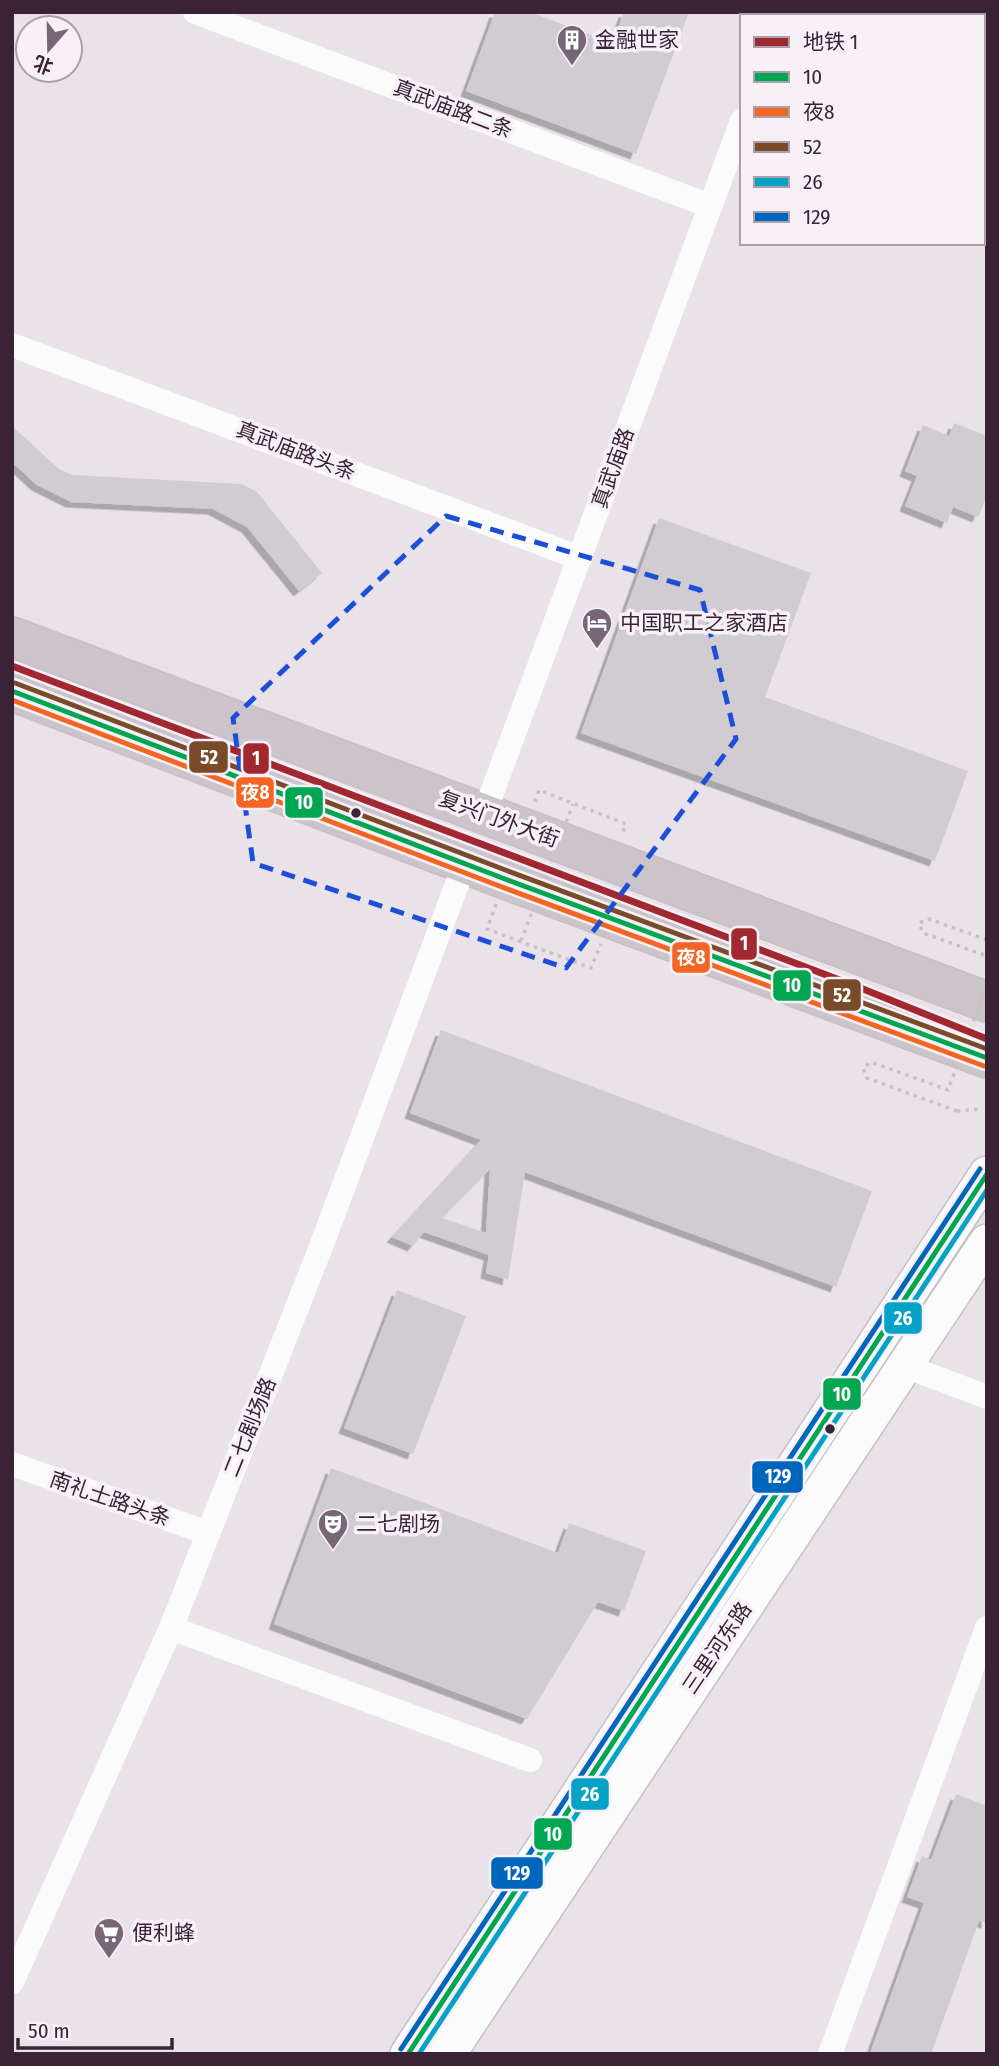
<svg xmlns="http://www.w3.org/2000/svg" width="999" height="2066" viewBox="0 0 999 2066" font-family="'Fira Sans Condensed','Noto Sans SC',sans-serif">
<defs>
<filter id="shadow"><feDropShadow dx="-5.5" dy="5.5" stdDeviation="0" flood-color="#0004"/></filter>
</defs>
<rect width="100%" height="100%" fill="#e9e3e9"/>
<path fill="#d1ccd1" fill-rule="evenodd" filter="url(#shadow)" d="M495,12h35l83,31 11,-31h65l-53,142 -170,-63z
M954,423l33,13v60l-9,21 -25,-10 -6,16 -42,-17 12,-30 -12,-5 18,-46 26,11z
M12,426l47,43 13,6 170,9 15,8 65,81 -23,18 -52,-64 -34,-18 -142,-7 -34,-17 -25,-23z
M659,518l152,55 -46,124 203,74 -33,90 -354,-128z
M441,1030l431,161 -36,96 -311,-115 -17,108 -22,-7 3,-18 -65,-23 -11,14 -21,-9 89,-97 -71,-27zM490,1169l-4,64 -44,-15z
M397,1290l69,26 -53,138 -69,-26z
M331,1468l227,85 11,-30 77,28 -22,60 -26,-9 -71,117 -253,-95z
M956,1794l31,12v117l-8,-2 -48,133h-61l54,-151 -17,-6 15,-41 9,4z"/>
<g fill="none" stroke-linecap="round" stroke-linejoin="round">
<g stroke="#c8c0c7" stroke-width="38">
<path id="secondary" d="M408,2054l579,-880
M448,2054l539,-812"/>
</g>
<g stroke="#c8c0c7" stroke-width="42">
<path id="trunk" d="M12,637l975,365
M12,691l493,188 482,179"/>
</g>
<path stroke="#c9c0c7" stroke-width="3.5" stroke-dasharray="3.5 5" stroke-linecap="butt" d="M535,802l4,-12 87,34 -5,12
M496,904l-9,25 104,39 10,-24
M987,940l-58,-21 -10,4 4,10 64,23
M957,1111l25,-2"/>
<path stroke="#fcfbfc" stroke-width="24" d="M195,12l515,194
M781,16l2,-4
M12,345l568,213
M484,814l258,-693
M905,1366l82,31
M12,1464l196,69
M171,1628l359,132
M12,1982l159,-354 151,-384 143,-381
M830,2054l157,-426"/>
<use href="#secondary" stroke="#fcfbfc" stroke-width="35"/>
<use href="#trunk" stroke="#cbc4ca" stroke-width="38"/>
<path stroke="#c9c0c7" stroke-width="3.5" stroke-dasharray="3.5 5" stroke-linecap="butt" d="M521,941l52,-137
M957,1111l-90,-33 -4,-10 8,-6 77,28 39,-105"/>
<g stroke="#f7f1f7" stroke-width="10">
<path id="bus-1" d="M12,691l493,188 482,179
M408,2054l579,-880"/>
</g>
<g stroke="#f7f1f7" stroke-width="10">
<path id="bus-2" d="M12,700l490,187 482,179"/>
</g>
<g stroke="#f7f1f7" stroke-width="10">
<path id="bus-3" d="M15,683l493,188 479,178"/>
</g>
<g stroke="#f7f1f7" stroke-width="10">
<path id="bus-4" d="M419,2054l568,-864"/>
</g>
<g stroke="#f7f1f7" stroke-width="10">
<path id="bus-5" d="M401,2049l579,-880"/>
</g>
<use href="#bus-1" stroke="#00a651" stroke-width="5"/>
<use href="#bus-2" stroke="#f26522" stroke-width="5"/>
<use href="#bus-3" stroke="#7a4b2a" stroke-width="5"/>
<use href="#bus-4" stroke="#03a2c6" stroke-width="5"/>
<use href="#bus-5" stroke="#0065bd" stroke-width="5"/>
<g stroke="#f7f1f7" stroke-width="12">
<path id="metro-1" d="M12,666l846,321 129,52"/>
</g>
<use href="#metro-1" stroke="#a12830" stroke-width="7"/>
</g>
<path fill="none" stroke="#1d4ed8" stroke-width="5" stroke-dasharray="14 9" stroke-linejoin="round" d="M446,516l254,74 36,149 -170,229 -313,-105 -20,-145z"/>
<defs>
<g id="building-pin" transform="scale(1.575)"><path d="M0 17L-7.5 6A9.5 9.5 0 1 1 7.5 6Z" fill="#776675" stroke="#f7f1f7"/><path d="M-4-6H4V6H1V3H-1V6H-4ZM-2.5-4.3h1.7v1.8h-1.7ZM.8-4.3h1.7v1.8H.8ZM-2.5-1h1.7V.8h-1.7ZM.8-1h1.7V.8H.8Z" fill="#fff"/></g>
<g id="hotel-pin" transform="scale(1.575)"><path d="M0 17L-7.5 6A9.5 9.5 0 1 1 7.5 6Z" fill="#776675" stroke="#f7f1f7"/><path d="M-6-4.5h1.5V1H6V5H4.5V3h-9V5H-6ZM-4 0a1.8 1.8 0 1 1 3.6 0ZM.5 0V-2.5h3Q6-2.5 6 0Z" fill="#fff"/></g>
<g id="theatre-pin" transform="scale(1.575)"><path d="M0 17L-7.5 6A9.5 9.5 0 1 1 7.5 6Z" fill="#776675" stroke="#f7f1f7"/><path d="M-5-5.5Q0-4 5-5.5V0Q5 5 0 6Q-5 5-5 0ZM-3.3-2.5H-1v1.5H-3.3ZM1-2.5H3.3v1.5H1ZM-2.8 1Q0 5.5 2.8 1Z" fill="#fff"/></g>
<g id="supermarket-pin" transform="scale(1.575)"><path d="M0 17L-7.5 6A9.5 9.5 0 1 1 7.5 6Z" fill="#776675" stroke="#f7f1f7"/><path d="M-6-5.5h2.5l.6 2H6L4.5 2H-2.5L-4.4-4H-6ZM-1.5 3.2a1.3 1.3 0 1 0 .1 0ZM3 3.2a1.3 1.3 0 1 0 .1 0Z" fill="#fff"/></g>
</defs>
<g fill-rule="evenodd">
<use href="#building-pin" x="572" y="40"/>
<use href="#hotel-pin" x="597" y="623"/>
<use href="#theatre-pin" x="333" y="1524"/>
<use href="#supermarket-pin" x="109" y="1933"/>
</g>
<g fill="#3a2336" stroke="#f7f1f7" stroke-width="2.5">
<circle cx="356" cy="813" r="6"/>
<circle cx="830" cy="1429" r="6"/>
</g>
<g text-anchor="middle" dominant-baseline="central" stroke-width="7" stroke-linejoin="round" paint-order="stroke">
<g font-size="21" fill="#3a2336" stroke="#f7f1f7" text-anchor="start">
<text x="595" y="40">金融世家</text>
<text x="620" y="623">中国职工之家酒店</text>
<text x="356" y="1524">二七剧场</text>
<text x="132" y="1933">便利蜂</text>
</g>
<g font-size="21" fill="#3a2336" stroke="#f7f1f7">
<text transform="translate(453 109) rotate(21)">真武庙路二条</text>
<text transform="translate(296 451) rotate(21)">真武庙路头条</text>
<text transform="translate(613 468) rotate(-70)">真武庙路</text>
<text transform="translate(499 819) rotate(20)">复兴门外大街</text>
<text transform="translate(250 1427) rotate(-68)">二七剧场路</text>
<text transform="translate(110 1499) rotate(19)">南礼士路头条</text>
<text transform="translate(717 1648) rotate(-56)">三里河东路</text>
</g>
</g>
<g stroke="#f7f1f7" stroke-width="2.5">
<rect x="188" y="740" width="41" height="34" rx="7" fill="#7a4b2a"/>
<rect x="242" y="742" width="28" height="33" rx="7" fill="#a12830"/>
<rect x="235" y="776" width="40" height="33" rx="7" fill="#f26522"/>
<rect x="284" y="786" width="40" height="33" rx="7" fill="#00a651"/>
<rect x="730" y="927" width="28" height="34" rx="7" fill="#a12830"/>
<rect x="671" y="941" width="40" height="33" rx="7" fill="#f26522"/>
<rect x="772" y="969" width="40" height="33" rx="7" fill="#00a651"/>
<rect x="822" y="978" width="40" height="34" rx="7" fill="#7a4b2a"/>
<rect x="883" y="1301" width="40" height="34" rx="7" fill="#03a2c6"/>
<rect x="822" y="1377" width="40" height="34" rx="7" fill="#00a651"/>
<rect x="751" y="1460" width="53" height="34" rx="7" fill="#0065bd"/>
<rect x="570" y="1777" width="40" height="34" rx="7" fill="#03a2c6"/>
<rect x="533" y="1817" width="40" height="34" rx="7" fill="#00a651"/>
<rect x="490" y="1856" width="54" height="34" rx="7" fill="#0065bd"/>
</g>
<g font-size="19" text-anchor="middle" font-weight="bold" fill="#fff">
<text x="209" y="764">52</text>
<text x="256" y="765">1</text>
<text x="255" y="799">夜8</text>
<text x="304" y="809">10</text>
<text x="744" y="950">1</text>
<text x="691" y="964">夜8</text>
<text x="792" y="992">10</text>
<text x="842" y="1002">52</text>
<text x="903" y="1325">26</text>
<text x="842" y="1401">10</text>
<text x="778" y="1483">129</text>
<text x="590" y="1801">26</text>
<text x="553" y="1841">10</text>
<text x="517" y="1880">129</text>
</g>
<rect width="999" height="2066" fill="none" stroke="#3a2336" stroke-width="28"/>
<rect x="740" y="14" width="245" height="231" fill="#f7f1f7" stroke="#ab9faa" stroke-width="2"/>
<rect x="754" y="37" width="35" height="10" fill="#a12830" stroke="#ab9faa" stroke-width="2"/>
<text x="803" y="49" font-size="21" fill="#3a2336">地铁 1</text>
<rect x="754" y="72" width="35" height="10" fill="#00a651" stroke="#ab9faa" stroke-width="2"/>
<text x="803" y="84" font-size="21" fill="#3a2336">10</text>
<rect x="754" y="107" width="35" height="10" fill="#f26522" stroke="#ab9faa" stroke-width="2"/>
<text x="803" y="119" font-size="21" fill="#3a2336">夜8</text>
<rect x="754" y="142" width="35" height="10" fill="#7a4b2a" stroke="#ab9faa" stroke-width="2"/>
<text x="803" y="154" font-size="21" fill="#3a2336">52</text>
<rect x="754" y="177" width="35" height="10" fill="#03a2c6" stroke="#ab9faa" stroke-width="2"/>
<text x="803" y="189" font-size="21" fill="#3a2336">26</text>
<rect x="754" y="212" width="35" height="10" fill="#0065bd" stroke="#ab9faa" stroke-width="2"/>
<text x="803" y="224" font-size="21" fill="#3a2336">129</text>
<g transform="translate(49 49) rotate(200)"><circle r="33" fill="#f7f1f7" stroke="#ab9faa" stroke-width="2"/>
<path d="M0-5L12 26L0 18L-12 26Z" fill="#776675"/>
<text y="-10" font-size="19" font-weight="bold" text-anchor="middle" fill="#3a2336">北</text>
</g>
<path d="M18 2038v10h154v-10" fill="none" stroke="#3a2336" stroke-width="3.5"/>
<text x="28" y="2038" font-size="21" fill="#3a2336" stroke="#f7f1f7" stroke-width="5" paint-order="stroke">50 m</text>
</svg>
